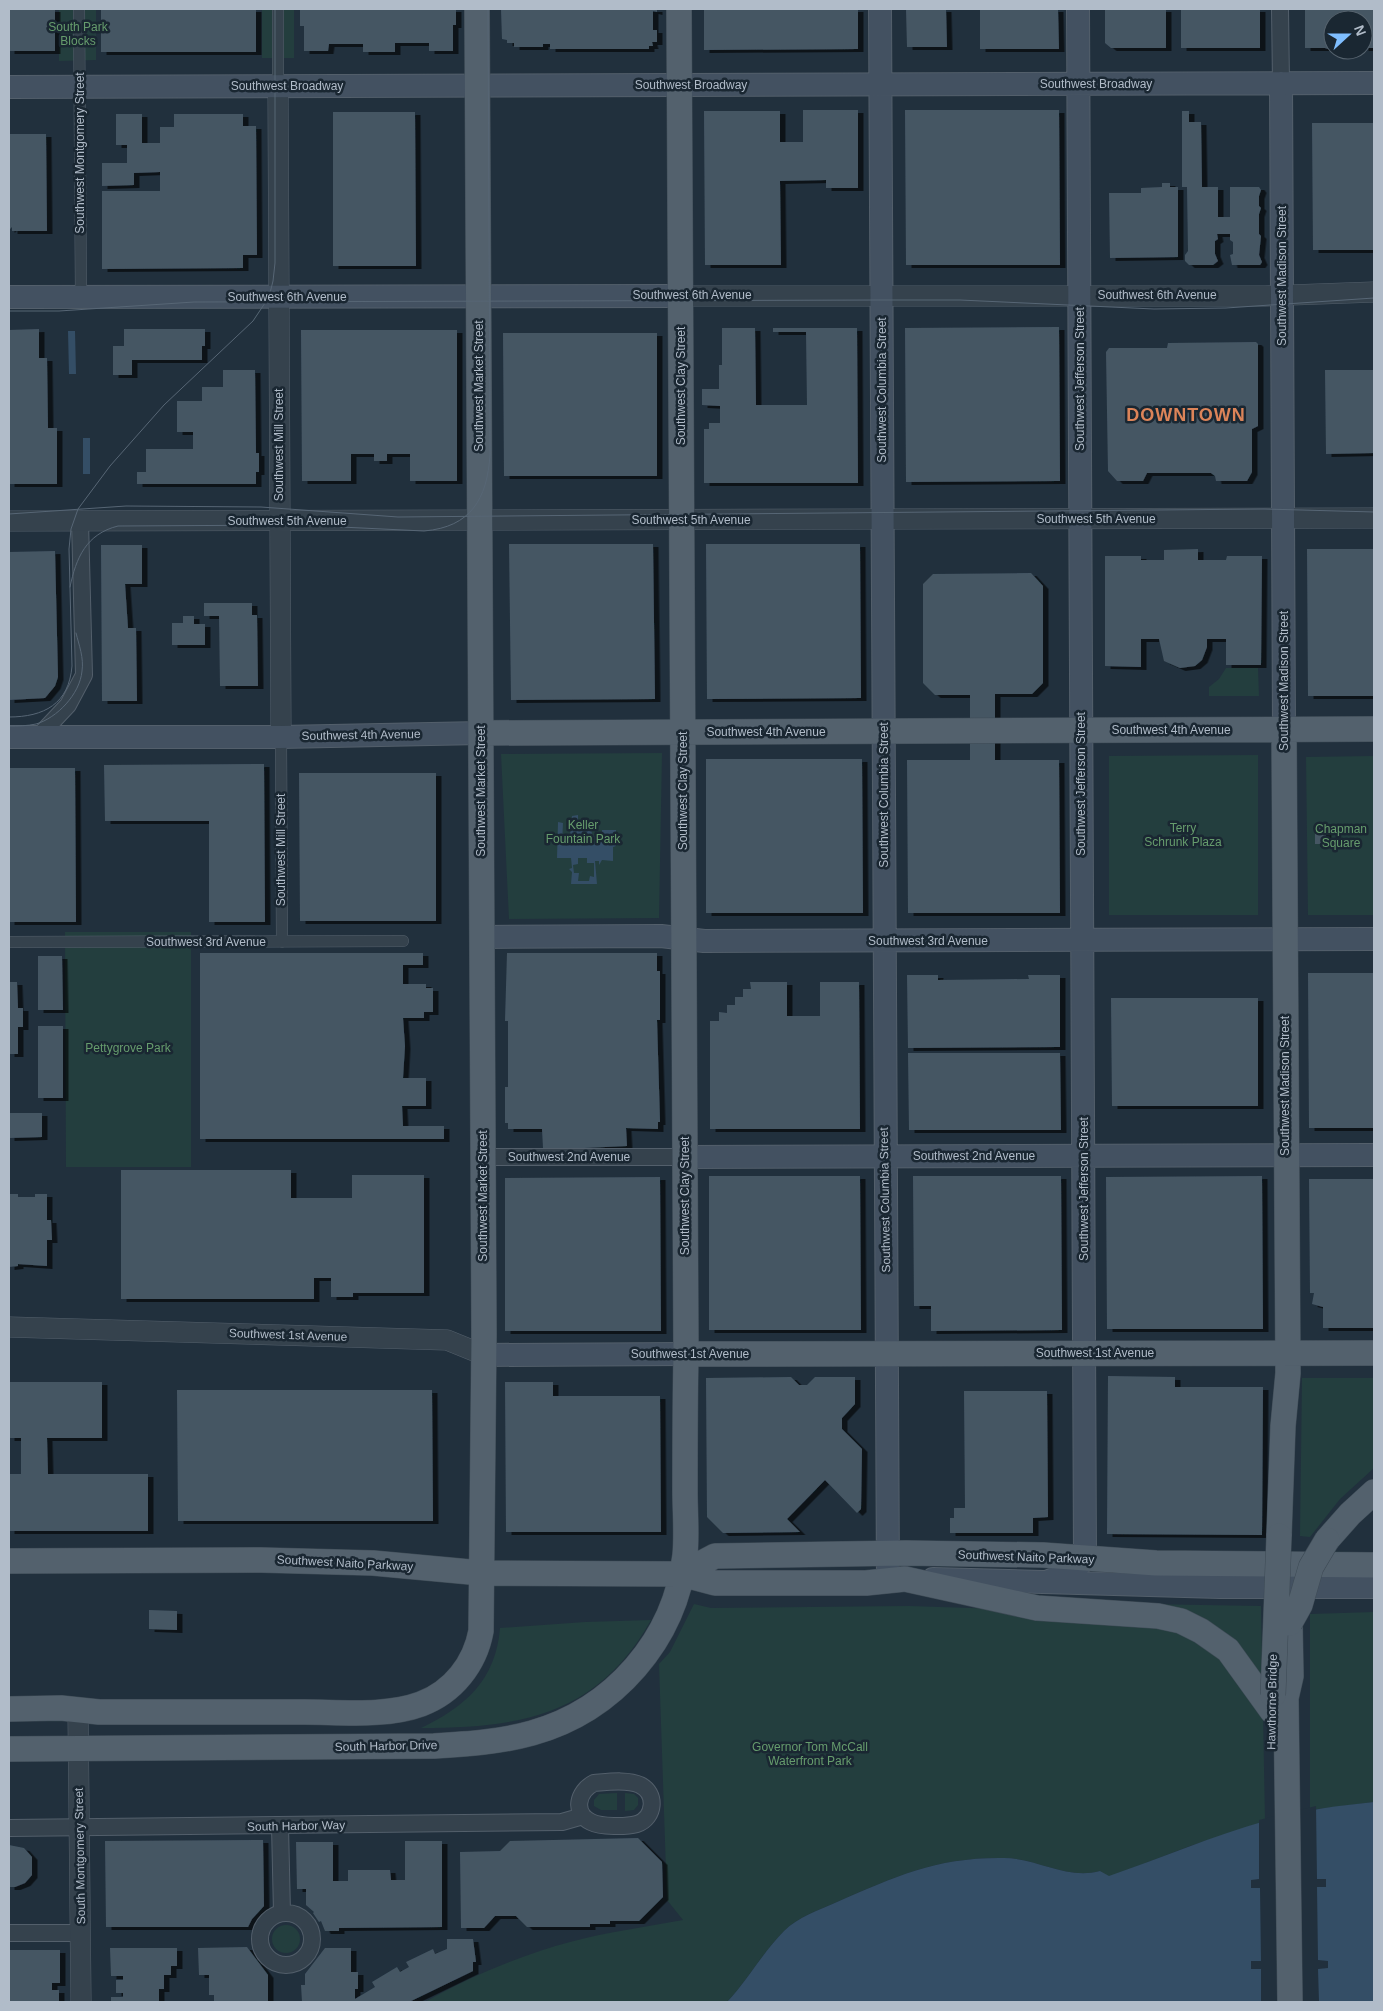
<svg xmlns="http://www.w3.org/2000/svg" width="1383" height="2011" viewBox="0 0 1383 2011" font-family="Helvetica,sans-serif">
<defs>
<filter id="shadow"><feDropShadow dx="5.5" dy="3" stdDeviation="0" flood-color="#0009"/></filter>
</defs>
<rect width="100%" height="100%" fill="#21303d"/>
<path fill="#233e3e" d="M59,9h37v51l-37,1z
M262,9h32v49h-32z
M1226,668h32l1,28h-50v-9l10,-8z
M662,753l-3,165 -150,1 -8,-165z
M1258,755v160h-149v-159z
M1374,756v159h-66l-2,-158z
M65,932h126v235h-125z
M1302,1378h72v90l-34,31 -30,38 -10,-1z
M694,1604l17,4 197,-2 93,3 144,-5 116,2 4,215 -75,25 -81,31 -9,-6c-34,9 -63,-13 -96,-13 -67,-1 -107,18 -167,44 -18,8 -39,15 -53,29 -21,21 -36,49 -57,71h-302c44,-25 96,-47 145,-60 37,-10 75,-15 113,-22l-16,-20 -8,-236 11,-12z
M1374,1612v190l-64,8v-196z
M651,1620c-53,95 -130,108 -230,108 44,-21 75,-48 79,-100l85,-6z
M617,1793v17h-16l-7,-4v-6l5,-6z
M625,1793l9,1 4,4v7l-4,5 -9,1z
M272 1939a14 14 0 1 1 28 0a14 14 0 1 1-28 0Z"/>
<path fill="#344e66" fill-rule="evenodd" d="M68,331h7l1,43h-7z
M83,438h7v36h-7z
M578,815v7l13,1 1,13h10v-6h14v16l-3,1v14l-11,-1 -3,5v-4h-4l2,23h-26l1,-12 -3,-3 3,-1 -1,-10h-14l1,-36 5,1 -1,21h7l3,-28zM578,858h9v5h7v14l-4,-1 -1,5h-11l1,-8h-5l-1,-8 5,-1z
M1374,1802v200h-647c21,-22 36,-50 57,-71 14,-14 35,-21 53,-29 60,-26 100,-45 167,-44 33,0 62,22 96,13l9,5c52,-18 103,-40 156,-55 36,-11 72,-15 109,-19z"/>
<path fill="#21303d" d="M1316,1806l1,73h9v8h-9l1,73 10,1v7l-10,1 1,33h-58v-33h-10v-8h10l-1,-73h-9v-8l8,-1v-59z"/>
<path fill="#455664" filter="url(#shadow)" d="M9,9h46v42h-46z
M101,9h155v43h-155z
M300,9h156v16h-3v26h-24v-8h-34v9h-32v-8h-34l-1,7h-24v-25h-4z
M501,9h156v3l-4,-1v19h4v12h-5l1,4h-4v3h-99v-5h-7v3h-29v-4h-7v-3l-5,-1z
M704,9h154v40l-154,1z
M906,9h40l1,38h-40z
M980,9h78l1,40h-79z
M1105,9h61v39h-55l-6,-5z
M1181,9h79v39h-79z
M1305,9h69v39h-11v-28h-30v30l21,1 -13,2 -16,-5h-20z
M803,110h55v78h-32v-8l-46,1 1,84h-76l-1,-154h76v31h23z
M905,110h154l1,155h-154z
M1182,111h7v11h12l1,65h16v30h12v-30h29l2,3 -2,6v10l2,2 -2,6v20l2,2 -2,19 3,7 -2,3h-28l-2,-10 3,-1v-12l-3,-2v-6h-13l1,5 -3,2v13l3,7 -5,4h-24l-4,-4v-6l3,-4 -1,-64h-5z
M333,112h82l1,154h-83z
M116,114h26v29h18v-16h14v-13h69v12h13l1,129h-14v13l-141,1v-78h58v-19l-26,1v12l-32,1v-23h25v-18h-11z
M1312,123h62v127h-61z
M9,134h37l1,97h-35v-4l-3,3z
M1162,183h8v4h8v70l-68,1 -1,-65h32v-5l21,-1z
M1059,327l1,154 -154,1 -1,-154z
M722,328h33l1,77h51l-1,-73h-33v-4h84l1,155h-154v-54h5v-6h11v-17l-18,-1v-16h17v-24h3z
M39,329v29h8l1,70h9v56h-48v-154z
M124,329h81v17h-3v14h-70v15h-19v-29h11z
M301,330h156v151h-47v-27h-23v7h-13v-7h-23v27h-49z
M503,333h154v143h-153z
M1168,343l88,-1 2,2v82l-6,3v43l-5,9h-31l-1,-5 -4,-3h-64l-4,8h-26l-9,-10 -2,-119 3,-4h58z
M223,370h32l1,83h3v19h-3v12h-119v-12h9v-23h47v-17h-16v-31h25v-14h21z
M1325,370h49v83l-48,1z
M509,544h144l2,155 -144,1z
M706,544h154l1,154 -154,1z
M101,545h41v39h-17l3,44h8l1,73h-35z
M1198,549v11h28l1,-4h35l-1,109h-35v-26h-19v8l-5,13 -7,6 -15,2 -16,-7 -5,-22h-18v28l-36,-1v-110h36v4h23v-10z
M1307,549h67v147h-66z
M55,551l3,126 -3,9 -10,12 -36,2v-148z
M1031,573l12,13v97l-11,11h-37v66h64l1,153h-152l-1,-153h63v-65h-35l-12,-12v-99l10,-10z
M204,603h48v12h5l1,71h-38l-1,-70h-15z
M183,616h11v8h11v21h-33v-22h11z
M706,759h156l1,154h-157z
M264,764l1,158h-56v-101h-104l-1,-56z
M9,768h66l1,154h-67z
M299,773h137v148h-136z
M1315,827h11v17h-11z
M200,953h223v12h-20v19h23v4h7v24h-9v6h-21l2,28 -2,32h23v28h-24l1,20h41v13h-244z
M507,953h150v18h3v49h-3l3,102h-2v7l-32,-1 1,18 -43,2h-41l-1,-19h-34v-6h-3v-36h3v-66h-3z
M38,956h24l1,54h-25z
M1308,973h66v155h-65z
M907,975h31v5l91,-1 -1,-4h32v72l-152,1z
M9,982h8l1,26h5v19h-5v27h-9z
M750,982h37v34h33v-34h39l1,147h-150v-108h9v-9l8,1v-8h8v-8h8v-8h8z
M1111,998h147v108h-146z
M38,1026h25v72h-25z
M908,1053h152l1,77h-152z
M9,1113h33v24l-33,1z
M121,1170h170v28h61v-23h72v118h-71v4h-22v-19h-17v21h-193z
M709,1176h151l1,154h-152z
M913,1176h148l1,154 -131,1v-25h-17z
M1262,1176l1,153h-156l-1,-152z
M660,1177l1,154h-156v-153z
M1309,1179h65v149h-51v-21l-11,-3 2,-11h-4z
M9,1194h9v3h17v-3h12v26h4l1,20h-5v26l-29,-2v2l-9,1z
M1108,1376l67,1v10h88l-1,148 -155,-1z
M791,1377l8,8h8l8,-8h40v27l-13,14v11l20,20 -1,60 -4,4 -32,-33 -38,39 13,13 -77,1 -16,-16 -1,-139z
M9,1382h93v56h-55l1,36h100v57h-139v-57h12v-36h-12z
M505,1382h48v14h107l1,136h-155z
M177,1390h255l1,131h-255z
M964,1391h83l1,126 -15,1v15h-83v-15h4v-10h11z
M149,1610l28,1v19l-28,-1z
M638,1838l24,24 1,35 -24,24h-29v3h-20v3h-63l-11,-11h-21l-11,12h-23l-1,-76 40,-1 10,-10z
M263,1840l1,66 -12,13 -4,8h-142l-1,-86z
M405,1841h37v86l-103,1v3h-14l-4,-10 -2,1 -6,-9 1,-1 -8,-7v-16h-9l-1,-47h37v39h15v-11h42l1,10h14z
M9,1845l15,3 8,9v18l-7,8 -10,4h-6z
M447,1939h26l3,23h-3v9l-64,31h-107l-1,-17h4v-11l20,-26h26v24h7v17h-3v10l20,-12 -3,-5 25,-15 3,5 9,-5 -3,-5 27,-13 2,5 12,-5z
M247,1947l21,28v27h-54v-7h-5v-20h-10l-1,-27z
M110,1948h67v18h-6v9h-7v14h-5v13h-48v-5h12v-4h-7v-13h7v-4h-12z
M9,1950h51v33h-8v7h7v12h-50z"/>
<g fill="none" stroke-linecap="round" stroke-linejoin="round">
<g stroke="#535f6b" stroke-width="12">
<path id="pedestrian" d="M79,9l2,288
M278,86v-77
M281,737l1,205
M9,942l394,-1"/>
</g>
<g stroke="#535f6b" stroke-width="18">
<path id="minor" d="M1280,9l1,74
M38,737l30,-32 16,-30 -4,-154
M483,1157h201
M594,1783c13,-1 34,-4 46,2 17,8 15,33 -3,39 -11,3 -36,3 -46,-2 -19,-9 -13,-31 3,-39z
M280,1826l2,87
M9,1828l553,-6 21,-6
M260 1939a26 26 0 1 1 52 0a26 26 0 1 1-52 0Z
M9,1933h72"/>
</g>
<g stroke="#535f6b" stroke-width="21">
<path id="tertiary" d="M278,86l3,651
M680,296h585l109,-4
M9,521l1365,-3
M9,1327l438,13 37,15
M78,1710l3,292"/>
</g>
<g stroke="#535f6b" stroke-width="24">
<path id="secondary" d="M880,9l8,1572
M1281,83l3,646
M9,87l1365,-4
M9,297l671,-1
M9,737h272l200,-4
M482,937l179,-1 43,5 670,-2
M684,1157l690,-2
M484,1355l202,-1
M933,1579l287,8h154
M1049,1581l23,-9 13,-13 -7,-1550"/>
</g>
<g stroke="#3e4b56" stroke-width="26">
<path id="primary" d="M481,733l893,-4
M686,1354l688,-1
M1279,1536l4,-110 5,-53 -4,-644
M1327,1540l23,-26 24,-22
M9,1561l252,-1 112,3 108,10 200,1 34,9h151l39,-4 132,29 121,8 23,5 20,10 27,19 44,61
M681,1574l34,-18 191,-3 137,2 113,8 218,2
M9,1709l52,-1 38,4c68,0 137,0 205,0 37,0 82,5 117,-8 32,-12 54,-40 60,-73l3,-297 -7,-1325
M9,1749l425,-3c33,-2 66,-4 98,-13 82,-23 143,-93 153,-178 2,-21 0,-43 0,-64 0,-46 0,-91 1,-137l-7,-1345
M1290,2002l-4,-304 5,-22 -1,-53"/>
</g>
<use href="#pedestrian" stroke="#35424d" stroke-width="11"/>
<use href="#minor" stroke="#35424d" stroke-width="16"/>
<use href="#tertiary" stroke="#35424d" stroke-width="20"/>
<use href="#secondary" stroke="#435161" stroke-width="22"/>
<use href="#primary" stroke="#53616d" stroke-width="25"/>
<path stroke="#576675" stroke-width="1" d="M9,311h50l135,-9 687,-2h79l194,9 72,-1 148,-10
M9,514l117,-8 135,1 137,10 866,-8 110,3
M70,587c6,-29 16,-53 48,-61l181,-1 125,6c47,-4 63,-32 66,-76l-2,-446
M9,717c35,0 60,-13 63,-51l-3,-117 2,-20 7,-20 32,-43 54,-61 89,-84 16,-24 4,-16 2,-18v-254
M9,726c9,0 18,0 27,-2 21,-6 44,-30 46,-53 2,-13 -3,-26 -6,-38"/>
<g stroke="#3e4b56" stroke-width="26" stroke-linecap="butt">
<path id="primary-bridge" d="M1290,1623l10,-18 11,-38 16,-27
M1273,1695l6,-159"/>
</g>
<use href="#primary-bridge" stroke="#53616d" stroke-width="25"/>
</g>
<g text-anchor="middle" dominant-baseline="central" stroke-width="5" stroke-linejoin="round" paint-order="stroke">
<g font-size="12" fill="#669c6d" stroke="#1a2732">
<text x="78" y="27">South Park<tspan x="78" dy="14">Blocks</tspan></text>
<text x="583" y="825">Keller<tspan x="583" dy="14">Fountain Park</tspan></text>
<text x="1183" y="828">Terry<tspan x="1183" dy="14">Schrunk Plaza</tspan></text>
<text x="1341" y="829">Chapman<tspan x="1341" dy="14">Square</tspan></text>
<text x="128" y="1048">Pettygrove Park</text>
<text x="810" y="1747">Governor Tom McCall<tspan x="810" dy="14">Waterfront Park</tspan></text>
</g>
<g font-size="12" fill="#b1bcc9" stroke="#1a2732">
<text x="1096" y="84">Southwest Broadway</text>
<text x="691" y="85">Southwest Broadway</text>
<text x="287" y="86">Southwest Broadway</text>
<text transform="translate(80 153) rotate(-90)">Southwest Montgomery Street</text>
<text transform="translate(1282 276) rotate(-90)">Southwest Madison Street</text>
<text x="692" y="295">Southwest 6th Avenue</text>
<text x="1157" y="295">Southwest 6th Avenue</text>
<text x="287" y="297">Southwest 6th Avenue</text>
<text transform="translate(1080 379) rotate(-90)">Southwest Jefferson Street</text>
<text transform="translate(479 386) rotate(-90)">Southwest Market Street</text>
<text transform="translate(681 386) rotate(-90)">Southwest Clay Street</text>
<text transform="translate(882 390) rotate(-90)">Southwest Columbia Street</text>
<text transform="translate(279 445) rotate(-90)">Southwest Mill Street</text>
<text x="1096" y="519">Southwest 5th Avenue</text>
<text x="691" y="520">Southwest 5th Avenue</text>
<text x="287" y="521">Southwest 5th Avenue</text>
<text transform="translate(1284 681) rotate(-90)">Southwest Madison Street</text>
<text x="1171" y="730">Southwest 4th Avenue</text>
<text x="766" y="732">Southwest 4th Avenue</text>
<text transform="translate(361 735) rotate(-1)">Southwest 4th Avenue</text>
<text transform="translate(1081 784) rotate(-90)">Southwest Jefferson Street</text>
<text transform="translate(481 791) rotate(-90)">Southwest Market Street</text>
<text transform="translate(683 791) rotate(-90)">Southwest Clay Street</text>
<text transform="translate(884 795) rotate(-90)">Southwest Columbia Street</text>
<text transform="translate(281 850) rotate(-90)">Southwest Mill Street</text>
<text x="928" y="941">Southwest 3rd Avenue</text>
<text x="206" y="942">Southwest 3rd Avenue</text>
<text transform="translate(1285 1086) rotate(-90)">Southwest Madison Street</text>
<text x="974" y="1156">Southwest 2nd Avenue</text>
<text x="569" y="1157">Southwest 2nd Avenue</text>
<text transform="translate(1084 1189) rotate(-90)">Southwest Jefferson Street</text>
<text transform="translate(483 1196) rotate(-90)">Southwest Market Street</text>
<text transform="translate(685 1196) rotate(-90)">Southwest Clay Street</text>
<text transform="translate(885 1200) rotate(-91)">Southwest Columbia Street</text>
<text transform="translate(288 1335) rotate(2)">Southwest 1st Avenue</text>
<text x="1095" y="1353">Southwest 1st Avenue</text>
<text x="690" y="1354">Southwest 1st Avenue</text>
<text transform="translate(1026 1557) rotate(2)">Southwest Naito Parkway</text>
<text transform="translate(345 1563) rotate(3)">Southwest Naito Parkway</text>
<text transform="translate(1272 1702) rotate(-89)">Hawthorne Bridge</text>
<text transform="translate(386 1746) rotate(-1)">South Harbor Drive</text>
<text transform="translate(296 1826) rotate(-1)">South Harbor Way</text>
<text transform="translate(80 1856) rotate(-91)">South Montgomery Street</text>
</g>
<g font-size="18" font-weight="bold" letter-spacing="1" fill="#dc8459" stroke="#1a2732">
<text x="1186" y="415">DOWNTOWN</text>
</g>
</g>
<rect width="1383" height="2011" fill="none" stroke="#b1bcc9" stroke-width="20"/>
<g transform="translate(1348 35) rotate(69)"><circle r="24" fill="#1a2732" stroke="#56636e"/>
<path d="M0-4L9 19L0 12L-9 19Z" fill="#7fbeff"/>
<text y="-8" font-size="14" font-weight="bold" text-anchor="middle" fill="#b1bcc9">N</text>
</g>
</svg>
